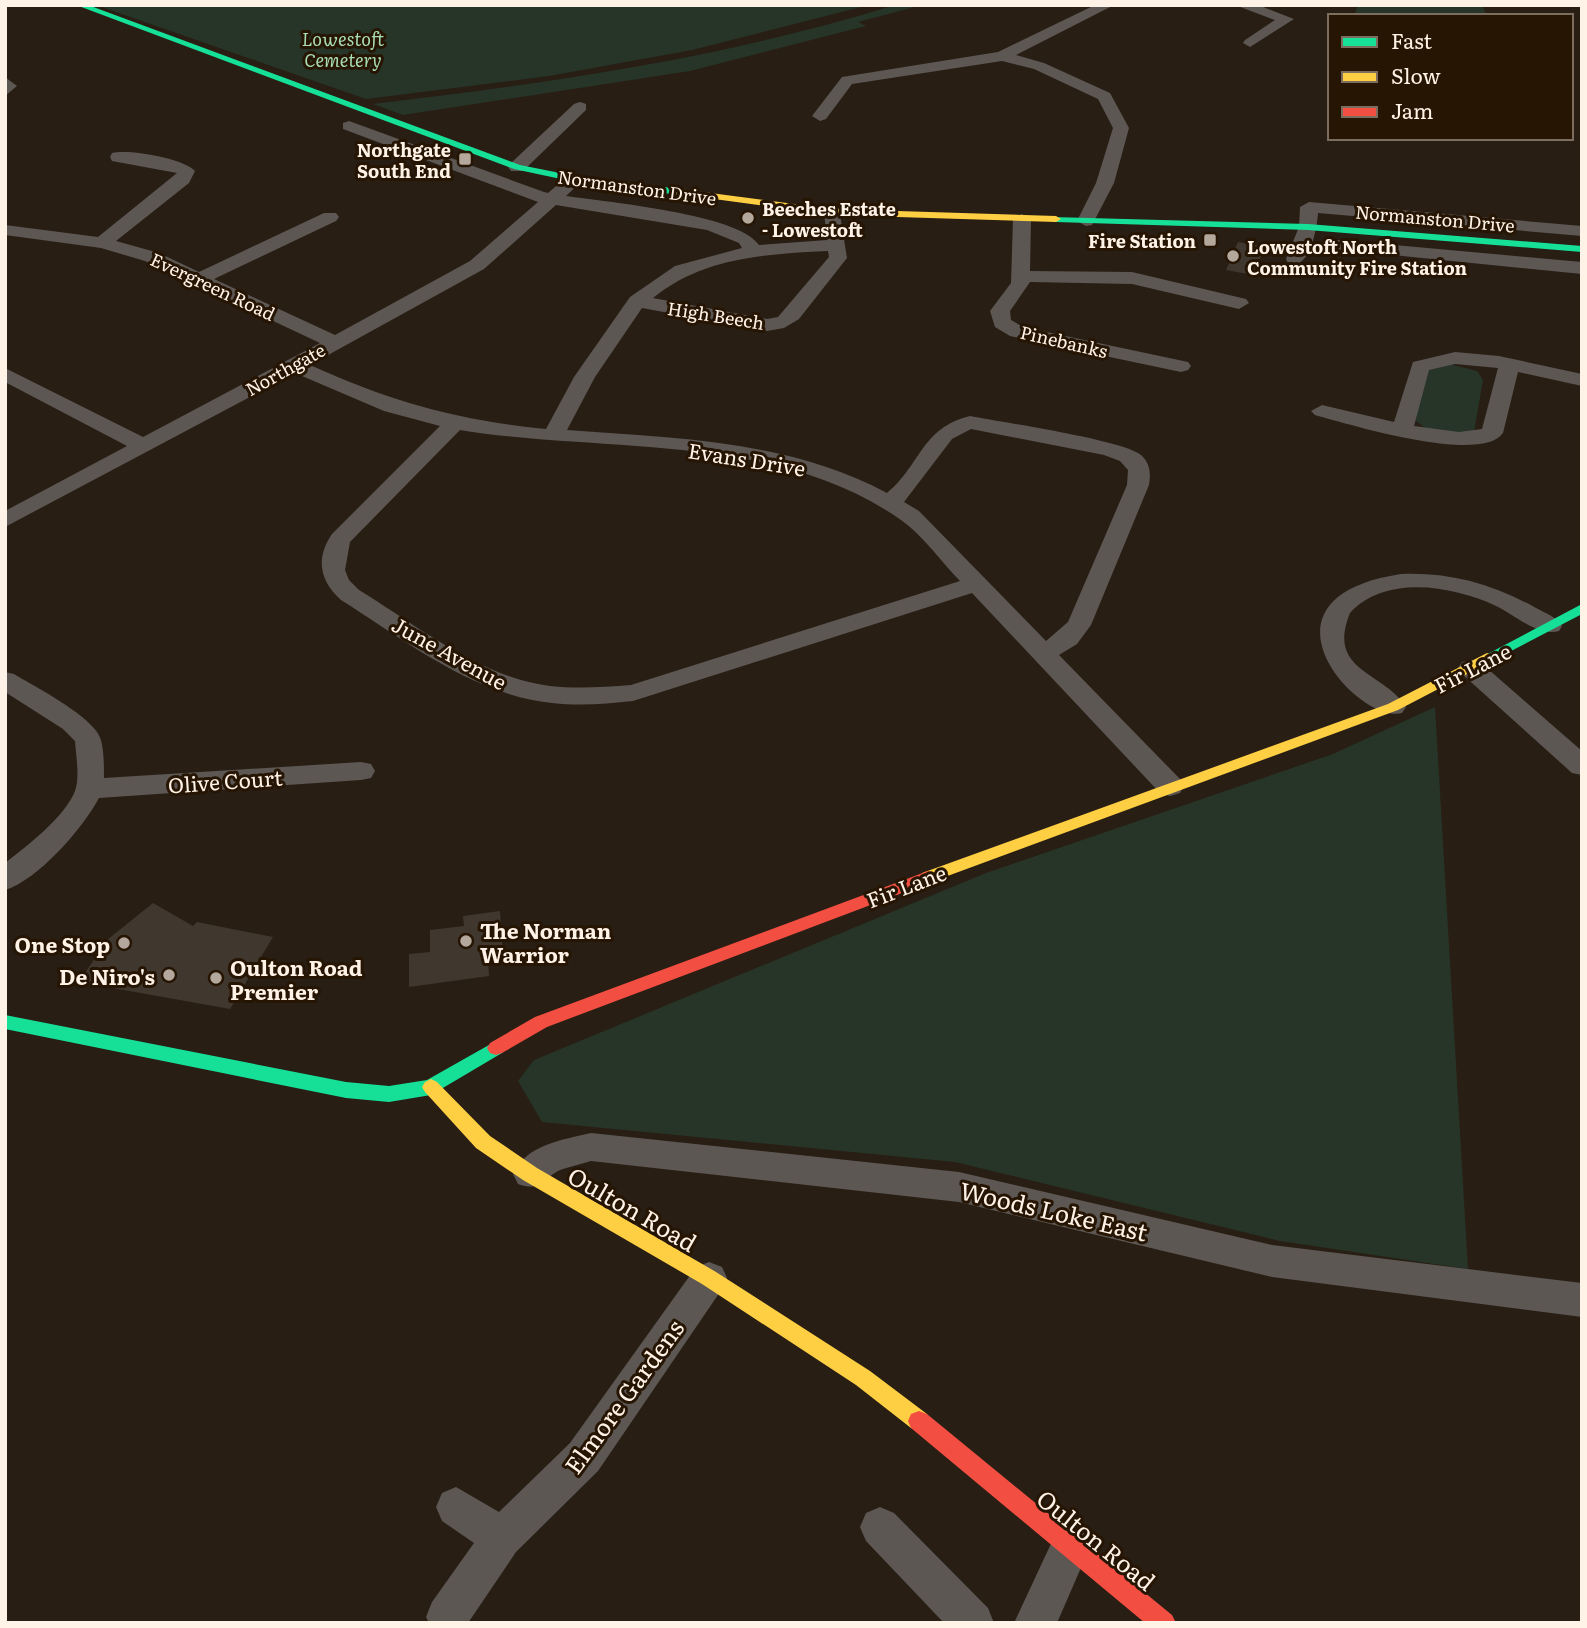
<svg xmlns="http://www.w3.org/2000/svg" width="1587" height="1628" viewBox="0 0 1587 1628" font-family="Literata,serif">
<rect width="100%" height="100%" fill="#281e14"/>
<path fill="#273528" d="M96,5h773l-177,45 -143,26 -183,23z
M895,5h27l-64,17 8,4 -176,45 -287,44 -30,-11c178,-21 351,-46 522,-99z
M1358,5h124l5,11h-133z
M1449,364l28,7 6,9 -9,52 -6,3 -42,-6 -11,-9 12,-51z
M1435,707l33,562 -188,-28 -325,-79 -413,-40 -24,-41 16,-21 452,-187 347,-119z"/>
<path fill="#40372e" d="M1238,242l27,5 -12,28 -27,-5z
M153,903l40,23 4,-4 76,15 -43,72 -151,-27 28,-42z
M500,911l3,45 -15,2 1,18 -80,11v-33l21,-2v-22l34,-4 -1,-10z"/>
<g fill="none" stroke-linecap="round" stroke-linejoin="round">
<path fill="#5c5753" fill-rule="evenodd" d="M1095,5h19l-98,50 28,8 66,30 19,35 -15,55 -22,42 -6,1 -9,-5 19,-38 17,-55 -15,-29 -64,-30 -32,-8 -150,23 -26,35 -6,2 -8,-5 30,-39 156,-25z
M1235,5h23l36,14 -44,28 -7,-4 2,-3 30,-20z
M5,77l12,9 -12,10z
M580,102l6,2v6l-63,61h-12l-3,-4 3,-4 63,-59z
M349,121l195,71 4,1 21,-18h12l3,4 -18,17c40,6 173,18 193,49l68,-5 -3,-28 9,-5 6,1 8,50 -48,61 -15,9 -17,3 -125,-23 -47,69 -28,53c109,8 221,10 320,63 34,-28 34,-65 83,-77 30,6 153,24 171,39 9,8 10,18 8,30l-58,140 -14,19 -18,11 121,124 4,7 -4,7 -10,3 -10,-3 -188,-200 -339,108c-27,3 -53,5 -81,2 -78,-8 -146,-62 -211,-103 -21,-19 -26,-41 -9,-66l108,-108 -56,-15 -89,-38 -290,154v-16l122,-65 -122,-64v-14l138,69 177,-94 -175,-82 -44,-13 -96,-13v-10l93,12 79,-64 -65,-12 -2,-4 2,-4c17,-4 71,5 83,18l-6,12 -73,58 43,12 40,19 125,-59h12l3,4 -3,4 -122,58 121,56 135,-74 68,-59 -195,-73v-6zM556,205l151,25 32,13 3,5 -67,18 -45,31 -56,80 -28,52c-90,-9 -154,-27 -236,-64l174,-96zM828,251l1,6 -51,60 -11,2 -114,-21c50,-41 113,-44 175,-47zM971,429l133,26 16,6 8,9 -1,15 -59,137 -22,19 -127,-130 -15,-9 48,-63zM460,430c145,24 314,1 441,90 22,15 40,42 59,61l-329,104c-27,2 -53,4 -81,1 -70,-9 -132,-60 -191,-96l-10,-10 -4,-10 5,-28z
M1309,202l273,24v10l-264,-23c-1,15 -7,48 -23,52l-7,-2 -2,-4 13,-32 1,-20z
M1022,214l9,5 -1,52 102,1 114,27 3,4 -10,6 -107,-25 -102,-2 -20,29 1,9 12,7 165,35 3,4 -3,4 -7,2 -171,-36 -15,-9 -5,-16 21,-28 2,-64z
M1339,240l243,22v12l-249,-25 -3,-4 3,-4z
M1455,352l44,4 83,18v12l-64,-14 -15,61c-22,32 -155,-9 -188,-18l-4,-4 11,-6 72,17 19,-60zM1455,364l43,4 -16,61 -23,3 -45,-6 15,-56z
M1401,574c49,-2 92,10 135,34 9,5 21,9 26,18l-3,5c-21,6 -44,-16 -63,-25 -43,-20 -110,-32 -146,7 -24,59 34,58 56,94l-4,6c-43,12 -160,-115 -1,-139z
M1471,660l9,2 102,89v24l-10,-2 -110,-99 -4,-6 4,-6z
M5,672l9,2c20,12 82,44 87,66 3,12 3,26 3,38l257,-16 10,2 4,7 -4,7 -10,2 -262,18c-16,30 -61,82 -94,92v-27c22,-17 60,-46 70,-72 5,-14 1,-35 0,-50l-12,-12 -58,-37z
M591,1133l368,39 313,73 310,38v34l-310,-40 -313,-75 -368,-41c-9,3 -19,5 -28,8 -20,7 -20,24 -45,15l-5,-10c14,-30 49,-34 78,-41z
M709,1262l13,5 5,11 -5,11 -124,182 -82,81 -48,71h-39l-3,-6 6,-15 42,-59 -32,-22 -6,-14 6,-14 14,-6 43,25 71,-69 126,-176z
M880,1507l14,6 94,95 6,15h-50l-78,-82 -6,-14 6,-14z
M1070,1527l14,6 6,14 -33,76h-43l42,-90z"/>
<path fill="#16e098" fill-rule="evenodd" d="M76,5h12l432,160 55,11 105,13 5,3 -5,3 -105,-13 -61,-13z
M1052,217l256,7 274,22v6l-274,-22 -252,-8 -4,-1z
M1582,604v10l-90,47h-10l-2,-3z
M5,1015l341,67 43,4 38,-6 69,-39 6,2 3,5 -3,5 -71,42 -42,7 -43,-4 -341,-69z"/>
<path fill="#ffcf43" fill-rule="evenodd" d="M680,189l153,20 223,7 5,3 -5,3 -223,-7 -156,-21 -2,-2z
M1487,653l5,2 2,3 -2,3 -94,49 -464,171h-12l-2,-4 2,-4 466,-169z
M431,1079l6,3 53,54 47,32 179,104 154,99 57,43 3,7 -3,7 -8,3 -8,-3 -55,-43 -154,-101 -179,-104 -47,-32 -51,-56 -3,-5 3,-5z"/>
<path fill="#f24e42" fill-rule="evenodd" d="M928,871l6,2 2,4 -2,4 -387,146 -45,26 -6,2 -6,-2 -3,-5 3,-5 45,-26z
M919,1411l8,3 245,201 4,8h-31l-234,-195 -3,-7 3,-7z"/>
</g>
<g fill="#b4a89c" stroke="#261503" stroke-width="2.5">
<rect x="458" y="152" width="14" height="14" rx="3.5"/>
<circle cx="748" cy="218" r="7"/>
<rect x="1203" y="233" width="14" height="14" rx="3.5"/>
<circle cx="1233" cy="256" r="7"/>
<circle cx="466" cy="941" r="7"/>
<circle cx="124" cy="943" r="7"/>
<circle cx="169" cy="975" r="7"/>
<circle cx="216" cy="978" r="7"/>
</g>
<g text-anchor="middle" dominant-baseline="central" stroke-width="6" stroke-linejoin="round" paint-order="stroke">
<g font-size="18" font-style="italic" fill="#a8ddb3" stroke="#261503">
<text x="343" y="38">Lowestoft<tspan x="343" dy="21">Cemetery</tspan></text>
</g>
<g font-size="18" font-weight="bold" fill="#fff2e6" stroke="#261503" text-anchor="end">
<text x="451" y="149">Northgate<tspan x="451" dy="21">South End</tspan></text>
<text x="762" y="208" text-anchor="start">Beeches Estate<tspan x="762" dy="21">- Lowestoft</tspan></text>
<text x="1196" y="240">Fire Station</text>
<text x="1247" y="246" text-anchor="start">Lowestoft North<tspan x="1247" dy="21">Community Fire Station</tspan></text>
</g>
<g font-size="18" fill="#fff2e6" stroke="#261503">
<text transform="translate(637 187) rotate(8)">Normanston Drive</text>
<text transform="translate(1435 218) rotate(5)">Normanston Drive</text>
<text transform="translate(213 286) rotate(25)">Evergreen Road</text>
<text transform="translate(716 315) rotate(9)">High Beech</text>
<text transform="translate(1064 341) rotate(13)">Pinebanks</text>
<text transform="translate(285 369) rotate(-29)">Northgate</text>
</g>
<g font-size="21" fill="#fff2e6" stroke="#261503">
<text transform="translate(747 458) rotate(9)">Evans Drive</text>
<text transform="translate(450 652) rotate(29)">June Avenue</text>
<text transform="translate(1472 667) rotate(-27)">Fir Lane</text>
<text transform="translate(225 780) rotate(-4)">Olive Court</text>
<text transform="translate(906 885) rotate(-21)">Fir Lane</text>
</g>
<g font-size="21" font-weight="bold" fill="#fff2e6" stroke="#261503" text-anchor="start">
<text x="480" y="929">The Norman<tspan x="480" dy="24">Warrior</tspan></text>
<text x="110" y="943" text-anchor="end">One Stop</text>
<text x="230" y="966">Oulton Road<tspan x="230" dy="24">Premier</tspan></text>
<text x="155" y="975" text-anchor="end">De Niro's</text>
</g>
<g font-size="24" fill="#fff2e6" stroke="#261503">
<text transform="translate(633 1208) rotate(30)">Oulton Road</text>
<text transform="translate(1054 1210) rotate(13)">Woods Loke East</text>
<text transform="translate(623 1396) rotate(-54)">Elmore Gardens</text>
<text transform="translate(1097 1539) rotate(39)">Oulton Road</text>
</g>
</g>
<rect width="1587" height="1628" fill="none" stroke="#fff2e6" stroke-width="14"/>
<rect x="1328" y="14" width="245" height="126" fill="#261503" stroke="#7d6d5e" stroke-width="2"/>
<rect x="1342" y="37" width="35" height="10" fill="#16e098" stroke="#7d6d5e" stroke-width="2"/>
<text x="1391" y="49" font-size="21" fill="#fff2e6">Fast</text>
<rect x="1342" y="72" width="35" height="10" fill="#ffcf43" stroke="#7d6d5e" stroke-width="2"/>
<text x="1391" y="84" font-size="21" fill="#fff2e6">Slow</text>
<rect x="1342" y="107" width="35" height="10" fill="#f24e42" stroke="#7d6d5e" stroke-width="2"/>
<text x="1391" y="119" font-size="21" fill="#fff2e6">Jam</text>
</svg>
